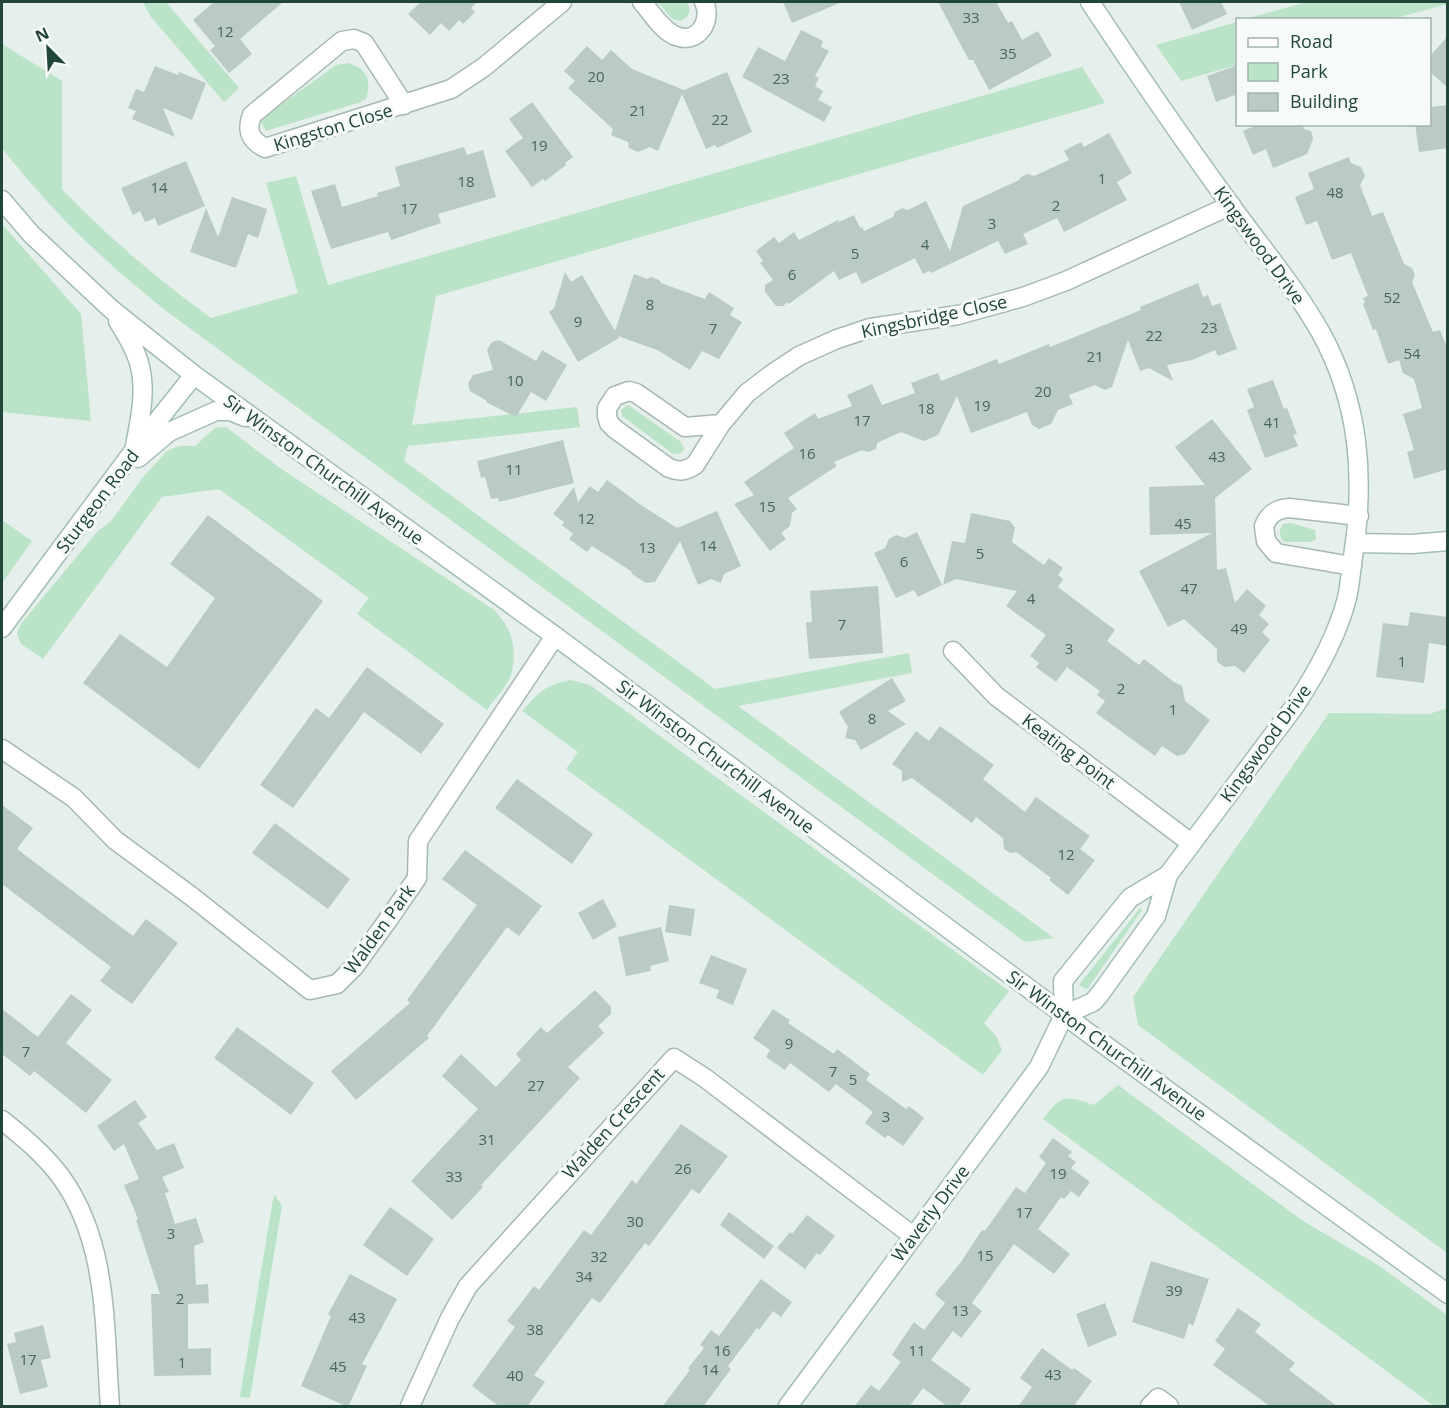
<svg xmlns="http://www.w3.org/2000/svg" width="1449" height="1408" viewBox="0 0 1449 1408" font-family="'Open Sans',sans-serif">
<rect width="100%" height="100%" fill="#e5efeb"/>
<path fill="#bbe3c7" d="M143,2h23l73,86 -15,14 -73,-85z
M658,2h28c7,8 3,14 -5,19l-9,-2z
M1307,2h140l1,2 -56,15h-147z
M1237,22v43l-56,16 -25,-36z
M2,44l60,37v108c46,48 95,90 149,129l87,-25 -32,-110 30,-7 32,109 754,-218 23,36 -669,193 -24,129 165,-18 3,20 -172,19 -4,15 311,228 194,-36 3,20 -174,33 316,232 -29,4 -856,-629c-63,-49 -118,-102 -167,-165z
M348,63c19,6 24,16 18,36l-8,4 -92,28 -5,-9 3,-5 72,-52z
M2,224l79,90 10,107 -89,-9z
M628,405l53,37 3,7 -3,4 -8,1 -51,-38 -1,-6z
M226,427l54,41 214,142c18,17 24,40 17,65 -4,12 -17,25 -24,35l-130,-96 12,-16 -150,-109 -57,8 -119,162 -22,-15 -4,-11 4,-9 76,-92 15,-12 32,-44 23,-25 12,-5h16l20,-18z
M2,520l30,21 -30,42z
M1291,523l24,7 1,9 -5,3h-27c-6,-7 -5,-11 -1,-18z
M571,680l19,5 419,306 -25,32 12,13 6,14 -19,25 -417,-306 12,-17 -56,-41c18,-19 22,-26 49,-31z
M1447,708h1l-1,545 -309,-228 -5,-28 196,-284 100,1z
M1140,908l2,2 -54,78 -2,1 -7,-4z
M1118,1085l185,136 75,44 69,50v91h-13l-391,-287c18,-25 23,-24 51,-14z
M274,1194l8,12 -32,192 -10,-1z"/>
<path fill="#b9cbc4" d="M214,2h69l-43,37 12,15 -23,19 -19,-23 5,-4 -22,-26z
M421,2h56l-6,6 4,4 -12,12 -4,-4 -10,11 -8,-8 -11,12 -22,-21z
M783,2h59l-50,21z
M938,2h58l12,21 4,-2 10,19 16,-9 14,25 -63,34 -16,-30h-4l-13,-24z
M1179,2h42l6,12 -35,16z
M801,30l22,11 -2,6 8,4 -14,25 4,2 -4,8 8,5 -5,9 14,7 -8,15 -82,-45 16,-30 27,14z
M1448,36v52l-18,-16v-16z
M587,46l15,14 9,-10 21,19 52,21 43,-18 25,60 -35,16 -2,-3 -9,4 -24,-55 -24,57 -8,-4 -12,5 -9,-4 -1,-6 -17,-7 2,-6 -45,-41 7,-7 -11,-10z
M1238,65v29l-22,8 -9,-26z
M155,66l23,9 1,-3 27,11 -14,37 -29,-12 12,29 -43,-18 4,-8 -8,-3 8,-19 8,3z
M532,102l41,55 -8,6 1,2 -21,16 -2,-2 -11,8 -27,-36 18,-13 -14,-19z
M1448,105v43l-29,4 -4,-28h15v-17z
M1259,124h43l2,5 7,2 2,8 -6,15 -34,14 -7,-19 -13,6 -10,-24z
M1109,133l23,40 -15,9 10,18 -63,32 -7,-14 -34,16 5,10 -23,10 -7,-13 -67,32 -1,-2 -7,3 -8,-16 -53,26 -6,-12 -17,8 -5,-9 -45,33 -1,-2 -5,4h-7l-11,-14v-7l8,-5 -13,-17 3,-2 -7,-10 18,-14 5,6 15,-11 5,8 39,-20 1,2 15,-7 6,13 2,-1 2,4 29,-14 2,-5 7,-4 6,2 18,-9 24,50 13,-45 56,-26 2,-3 7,-3 6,2 35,-16 -5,-9 17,-9 3,5z
M464,147l3,8 16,-5 13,47 -58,17 3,9 -50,17 -3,-8 -57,17 -20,-58 24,-7 7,23 36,-11 -1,-3 23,-7 -5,-19z
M1349,157l2,6 10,4 4,9 -5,9 12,31 11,-4 21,52 8,4 3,7 -3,7 21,50 7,-2 8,20v119l-34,10 -7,-27 7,-2 -11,-36 19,-6 -8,-29 -11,-6 -4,-13 -11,4 -12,-35 -3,1 -10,-26 2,-1 -2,-5 5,-2 -17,-43 -19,7 -15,-39 -11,4 -11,-28 19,-8 -6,-16z
M186,161l19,45 -47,20 -3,-8 -10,4 -5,-11 -7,4 -12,-27z
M232,197l35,12 -9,29 -10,-4 -12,34 -46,-16 16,-44 12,29z
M565,272l6,10 11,-7 33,56 19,-57 13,5 4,-2 8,3 2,3 44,16 4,-7 25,16 -4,7 12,7 -23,37 -17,-8 -12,19 -33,-20 -39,-14 1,2 -41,24 -29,-50 5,-4z
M1198,283l5,14 5,-2 4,11 8,-3 17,46 -19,7 -3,-6 -23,10 -25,5 6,16 -24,-13 -9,3 -12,-31 -16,47 -7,3 -10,-5 -26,10 4,9 -15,6 -7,14 -12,5 -7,-4 -5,-13 -56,21 -14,-37 -19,39 -14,6 -23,-9 -24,11 -1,6 -8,3 -6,-2 -28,12 3,4 -49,32 9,11 -5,4 -2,13 -9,7 5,6 -16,12 -36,-47 20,-9 -10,-13 50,-34 -10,-15 31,-20 3,6 34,-13 -5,-11 25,-11 10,21 33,-12 -4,-10 27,-10 3,8 56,-22 2,5 50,-20 1,3 91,-37 -1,-3z
M499,340l37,21 6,-11 25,15 -21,36 -15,-9 -15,25 -30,-15 1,-1 -17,-10 -2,-7 5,-9 20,-5 -6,-20 5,-8z
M1273,380l11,29 3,-1 10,26 -4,1 5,11 -33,12 -18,-48 7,-3 -7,-18z
M1212,419l40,50 -37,29 2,72 9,-2 9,35 12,-14 19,17 -7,9 10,9 -7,8 8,8 -26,33 -9,-7 -11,1 -7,-6v-12l-33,-30 -16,8 -29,-56 73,-38 -62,2 -1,-48 56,-2 -30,-38z
M563,440l11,43 -75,19 -1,-4 -7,1 -6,-22 -4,1 -4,-17z
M607,480l34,25 36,23 40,-17 24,55 -17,8 -3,9 -10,-4 -13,6 -18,-44 -25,41 -9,1 -14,-9 -1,-3 -39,-25 -5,6 -18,-13 4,-5 -11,-9 2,-3 -11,-8 21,-27 4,15 12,-16 8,6z
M971,513l39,8 5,7 -3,14 32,23 5,-7 14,10 -5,7 5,4 -5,8 57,43 -8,11 32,24 5,-6 30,23 8,4 3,15 25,19 -25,34 -8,2 -15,-10 -7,10 -59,-43 9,-12 -8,-6 3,-4 -33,-24 -11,15 -20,-15 3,-4 -9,-7 16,-21 -40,-29 11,-15 -61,-12 -13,6 9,-44 13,2z
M208,515l115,86 -124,168 -116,-86 37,-49 47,33 48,-69 -45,-34z
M917,532l25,53 -24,12 -4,-7 -18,8 -22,-45 11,-5 4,-9 7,-4 9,3z
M878,586l5,67 -74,6 -3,-37h6l-2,-31z
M1410,612l38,5v29l-19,-3 -5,40 -48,-6 7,-54 25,3z
M367,667l77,57 -23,30 -57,-42 -71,96 -33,-23 56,-77 13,10z
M892,678l14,23 -18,10 18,13 -45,26 -6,-10 -10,-2 3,-11 -9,-15z
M940,726l54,39 -11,14 42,33 11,-15 54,39 -10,13 15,11 -27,35 -19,-15 2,-2 -35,-26 -6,1 -6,-4 -1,-11 -27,-21 -4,6 -60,-45 -10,4v-11l-10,-7 24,-33 13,10z
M517,779l76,55 -21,30 -77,-56z
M2,805l31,23 -16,21 116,87 13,-17 32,24 -46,61 -32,-23 11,-14 -109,-83z
M275,823l75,56 -22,30 -76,-56z
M465,850l77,56 -23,30 -12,-9 -80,109 2,2 -73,62 -25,-29 79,-68 -3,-3 70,-95 -35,-26z
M603,899l14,27 -24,14 -15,-27z
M669,905l26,4 -4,27 -26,-4z
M661,927l8,34 -19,5 1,5 -25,5 -8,-39z
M711,955l36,14 -14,36 -17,-7 3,-8 -20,-7z
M595,990l16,17v7l-13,12 6,7 -36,34 12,11 -99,107 2,2 -31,33 -41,-39 67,-72 -36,-33 19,-22 35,33 25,-27 -5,-6 25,-27 6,6z
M71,994l21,16 -26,33 46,37 -26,33 -52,-42 -4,5 -28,-22v-45l36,28z
M773,1009l17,11 -2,3 46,31 3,-5 16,12 17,13 -4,6 40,29 3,-3 15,12 -21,28 -15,-11 -3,3 -20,-15 8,-11 -37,-28 -7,8 -39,-29 -5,7 -19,-13 4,-7 -17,-12z
M237,1027l77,56 -23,32 -77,-57z
M135,1100l12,17 -9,6 19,27 17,-7 10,25 -22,9 7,15 -4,1 10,31 21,-6 8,24 -10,4 2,39 12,-1 1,19 -21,1v45l23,-1v27l-57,1 -3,-82h9l-24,-74 2,-1 -14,-34 15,-6 -15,-35 -10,7 -17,-25z
M681,1124l47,32 -29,38 -7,-5 -43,57 -4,-3 -45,60 -8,-5 -58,77 11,7 -18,25h-27l-28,-21 43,-59 -8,-6 27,-35 5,4 45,-60 7,5 41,-55 4,4z
M1053,1138l19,14 -4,4 8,6 -5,6 19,14 -11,15 -8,-6 -7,8 -3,-2 -23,32 32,25 -16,20 -40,-30 -42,59 10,8 -21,27 -8,-7 -22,29 40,29 -13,18h-10l-25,-19 -14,19h-55l17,-22 8,6 22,-29 -9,-7 9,-14 13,-19 10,8 21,-27 -10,-9 26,-32 21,-32 3,1 31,-44 9,6 21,-30 -7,-6z
M390,1207l44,32 -27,37 -44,-31z
M729,1212l45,34 -10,13 -44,-34z
M807,1215l28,21 -15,19 -3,-2 -12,16 -28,-21 13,-16 2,2z
M1151,1261l58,18 -16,47 -4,-3 -5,16 -52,-17z
M350,1274l47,25 -35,65 5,2 -19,41 -47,-21 30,-70 -3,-2z
M761,1279l31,23 -11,15 -8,-6 -14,19 -2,-2 -29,38 3,3 -28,38h-41l28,-37 -2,-2 16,-20 -4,-3 11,-15 8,6z
M1105,1303l12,32 -29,12 -12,-33z
M1238,1308l23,16 -6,8 40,31 -6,7 49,37h-67l-58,-42 12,-16 -10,-8z
M43,1325l8,33 -10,2 7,27 -28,7 -13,-50 9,-2 -2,-9z
M1042,1348l30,22 2,-2 18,13 -19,26h-55l14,-20 -12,-9z"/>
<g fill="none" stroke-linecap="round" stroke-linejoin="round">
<g stroke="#a6b8b3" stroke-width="21">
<path id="street" d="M642,2c9,10 20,29 34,34 22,9 37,-16 28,-34
M404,105l-40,-62 -10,-4 -12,2 -90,74c-6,16 -2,25 13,33l186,-59 33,-22 78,-65
M721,424l-26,41c-9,6 -16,7 -26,3l-54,-39 -6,-6 -2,-7v-8l8,-12 14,-5 7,2 49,34 36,-3 26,-31 25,-19 27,-18 38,-17 33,-11 88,-13 65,-18 43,-16 165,-76
M1352,566l-76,-13 -10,-12 -2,-15c5,-12 12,-17 25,-18l70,8
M953,651l43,45 195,147
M2,749l72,49 41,42 76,56 119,94 27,-6 17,-17 36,-50 27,-39 1,-37 137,-205
M2,1120c21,17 42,34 59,57 48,66 43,152 49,229
M410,1406l40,-88 18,-32 206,-228 31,20 208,158
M1150,1406l8,-8 11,8"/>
</g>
<g stroke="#a2bdb4" stroke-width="21">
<path id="secondary" d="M2,200l29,34 80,75 83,66 361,261 547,407 346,251
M118,321c8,13 17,27 21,42 8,27 1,56 -4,83
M138,458l31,-26 47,-21h14l15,6
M1355,543l57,1 36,-3
M2,628l133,-179 59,-74
M1064,1015l29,-13 7,-8 56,-78 12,-41 126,-168c22,-33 43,-70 53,-109 3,-13 4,-28 6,-41 12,-78 7,-153 -32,-224 -26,-46 -61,-87 -92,-130 -48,-66 -94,-133 -139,-201
M788,1406l251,-339 25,-52 -1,-34 67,-83 38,-23"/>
</g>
<use href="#street" stroke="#fff" stroke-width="18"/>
<use href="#secondary" stroke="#fff" stroke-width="18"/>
</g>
<g text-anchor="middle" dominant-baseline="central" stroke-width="6" stroke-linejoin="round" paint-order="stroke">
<g font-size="15" fill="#47665d">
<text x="971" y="17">33</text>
<text x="225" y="31">12</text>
<text x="1008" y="53">35</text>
<text x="596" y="76">20</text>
<text x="781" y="78">23</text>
<text x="638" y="110">21</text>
<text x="720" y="119">22</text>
<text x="539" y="145">19</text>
<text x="1102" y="178">1</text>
<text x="466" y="181">18</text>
<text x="159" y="187">14</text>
<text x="1335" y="192">48</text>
<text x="1056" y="205">2</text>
<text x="409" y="208">17</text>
<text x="992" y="223">3</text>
<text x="925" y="244">4</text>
<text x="855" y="253">5</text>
<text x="792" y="274">6</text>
<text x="1392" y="297">52</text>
<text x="650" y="304">8</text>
<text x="578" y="321">9</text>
<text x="1209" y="327">23</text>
<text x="713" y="328">7</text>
<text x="1154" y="335">22</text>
<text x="1412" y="353">54</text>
<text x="1095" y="356">21</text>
<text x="515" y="380">10</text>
<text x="1043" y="391">20</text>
<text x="982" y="405">19</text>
<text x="926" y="408">18</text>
<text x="862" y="420">17</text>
<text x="1272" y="422">41</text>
<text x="807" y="453">16</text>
<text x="1217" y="456">43</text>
<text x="514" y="469">11</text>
<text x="767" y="506">15</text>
<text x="586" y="518">12</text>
<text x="1183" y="523">45</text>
<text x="708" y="545">14</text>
<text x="647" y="547">13</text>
<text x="980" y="553">5</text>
<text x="904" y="561">6</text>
<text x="1189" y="588">47</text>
<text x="1031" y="598">4</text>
<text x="842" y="624">7</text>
<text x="1239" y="628">49</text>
<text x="1069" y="648">3</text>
<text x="1402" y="661">1</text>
<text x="1121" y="688">2</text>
<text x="1173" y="709">1</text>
<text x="872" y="718">8</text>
<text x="1066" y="854">12</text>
<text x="789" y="1043">9</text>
<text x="26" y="1051">7</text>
<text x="833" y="1071">7</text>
<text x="853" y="1079">5</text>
<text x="536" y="1085">27</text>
<text x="886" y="1116">3</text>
<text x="487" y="1139">31</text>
<text x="683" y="1168">26</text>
<text x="1058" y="1173">19</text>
<text x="454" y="1176">33</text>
<text x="1024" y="1212">17</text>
<text x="635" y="1221">30</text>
<text x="171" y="1233">3</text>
<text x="985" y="1255">15</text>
<text x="599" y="1256">32</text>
<text x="584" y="1276">34</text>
<text x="1174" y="1290">39</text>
<text x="180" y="1298">2</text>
<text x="960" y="1310">13</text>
<text x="357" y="1317">43</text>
<text x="535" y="1329">38</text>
<text x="722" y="1350">16</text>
<text x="917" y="1350">11</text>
<text x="28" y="1359">17</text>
<text x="182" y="1362">1</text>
<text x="338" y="1366">45</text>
<text x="710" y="1369">14</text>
<text x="1053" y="1374">43</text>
<text x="515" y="1375">40</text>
</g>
<g font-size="18" fill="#21443b" stroke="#f6fbf9">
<text transform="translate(333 127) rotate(-17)">Kingston Close</text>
<text transform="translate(1260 245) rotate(54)">Kingswood Drive</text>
<text transform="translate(934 316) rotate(-12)">Kingsbridge Close</text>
<text transform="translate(324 469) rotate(36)">Sir Winston Churchill Avenue</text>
<text transform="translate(97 501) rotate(-53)">Sturgeon Road</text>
<text transform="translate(1265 743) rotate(-54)">Kingswood Drive</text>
<text transform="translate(1069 751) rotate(37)">Keating Point</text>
<text transform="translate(716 756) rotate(37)">Sir Winston Churchill Avenue</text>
<text transform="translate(379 929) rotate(-54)">Walden Park</text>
<text transform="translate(1107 1045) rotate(36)">Sir Winston Churchill Avenue</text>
<text transform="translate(613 1123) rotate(-48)">Walden Crescent</text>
<text transform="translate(930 1213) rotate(-53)">Waverly Drive</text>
</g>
</g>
<rect width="1449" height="1408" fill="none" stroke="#21443b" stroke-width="6"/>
<rect x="1236" y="18" width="195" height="108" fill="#f6fbf9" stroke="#a1b2ad" stroke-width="1.5"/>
<rect x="1248" y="38" width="30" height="9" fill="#ffffff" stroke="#a1b2ad" stroke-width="1.5"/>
<text x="1290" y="48" font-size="18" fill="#21443b">Road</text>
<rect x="1248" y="63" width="30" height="18" fill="#bbe3c7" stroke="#a1b2ad" stroke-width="1.5"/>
<text x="1290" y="78" font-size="18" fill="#21443b">Park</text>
<rect x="1248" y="93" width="30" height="18" fill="#b9cbc4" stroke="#a1b2ad" stroke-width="1.5"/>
<text x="1290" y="108" font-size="18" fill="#21443b">Building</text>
<g transform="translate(48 48) rotate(336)" stroke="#f6fbf9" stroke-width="4.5" paint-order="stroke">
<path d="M0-4.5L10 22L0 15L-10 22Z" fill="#21443b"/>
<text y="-9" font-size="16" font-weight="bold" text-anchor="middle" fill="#21443b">N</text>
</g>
</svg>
